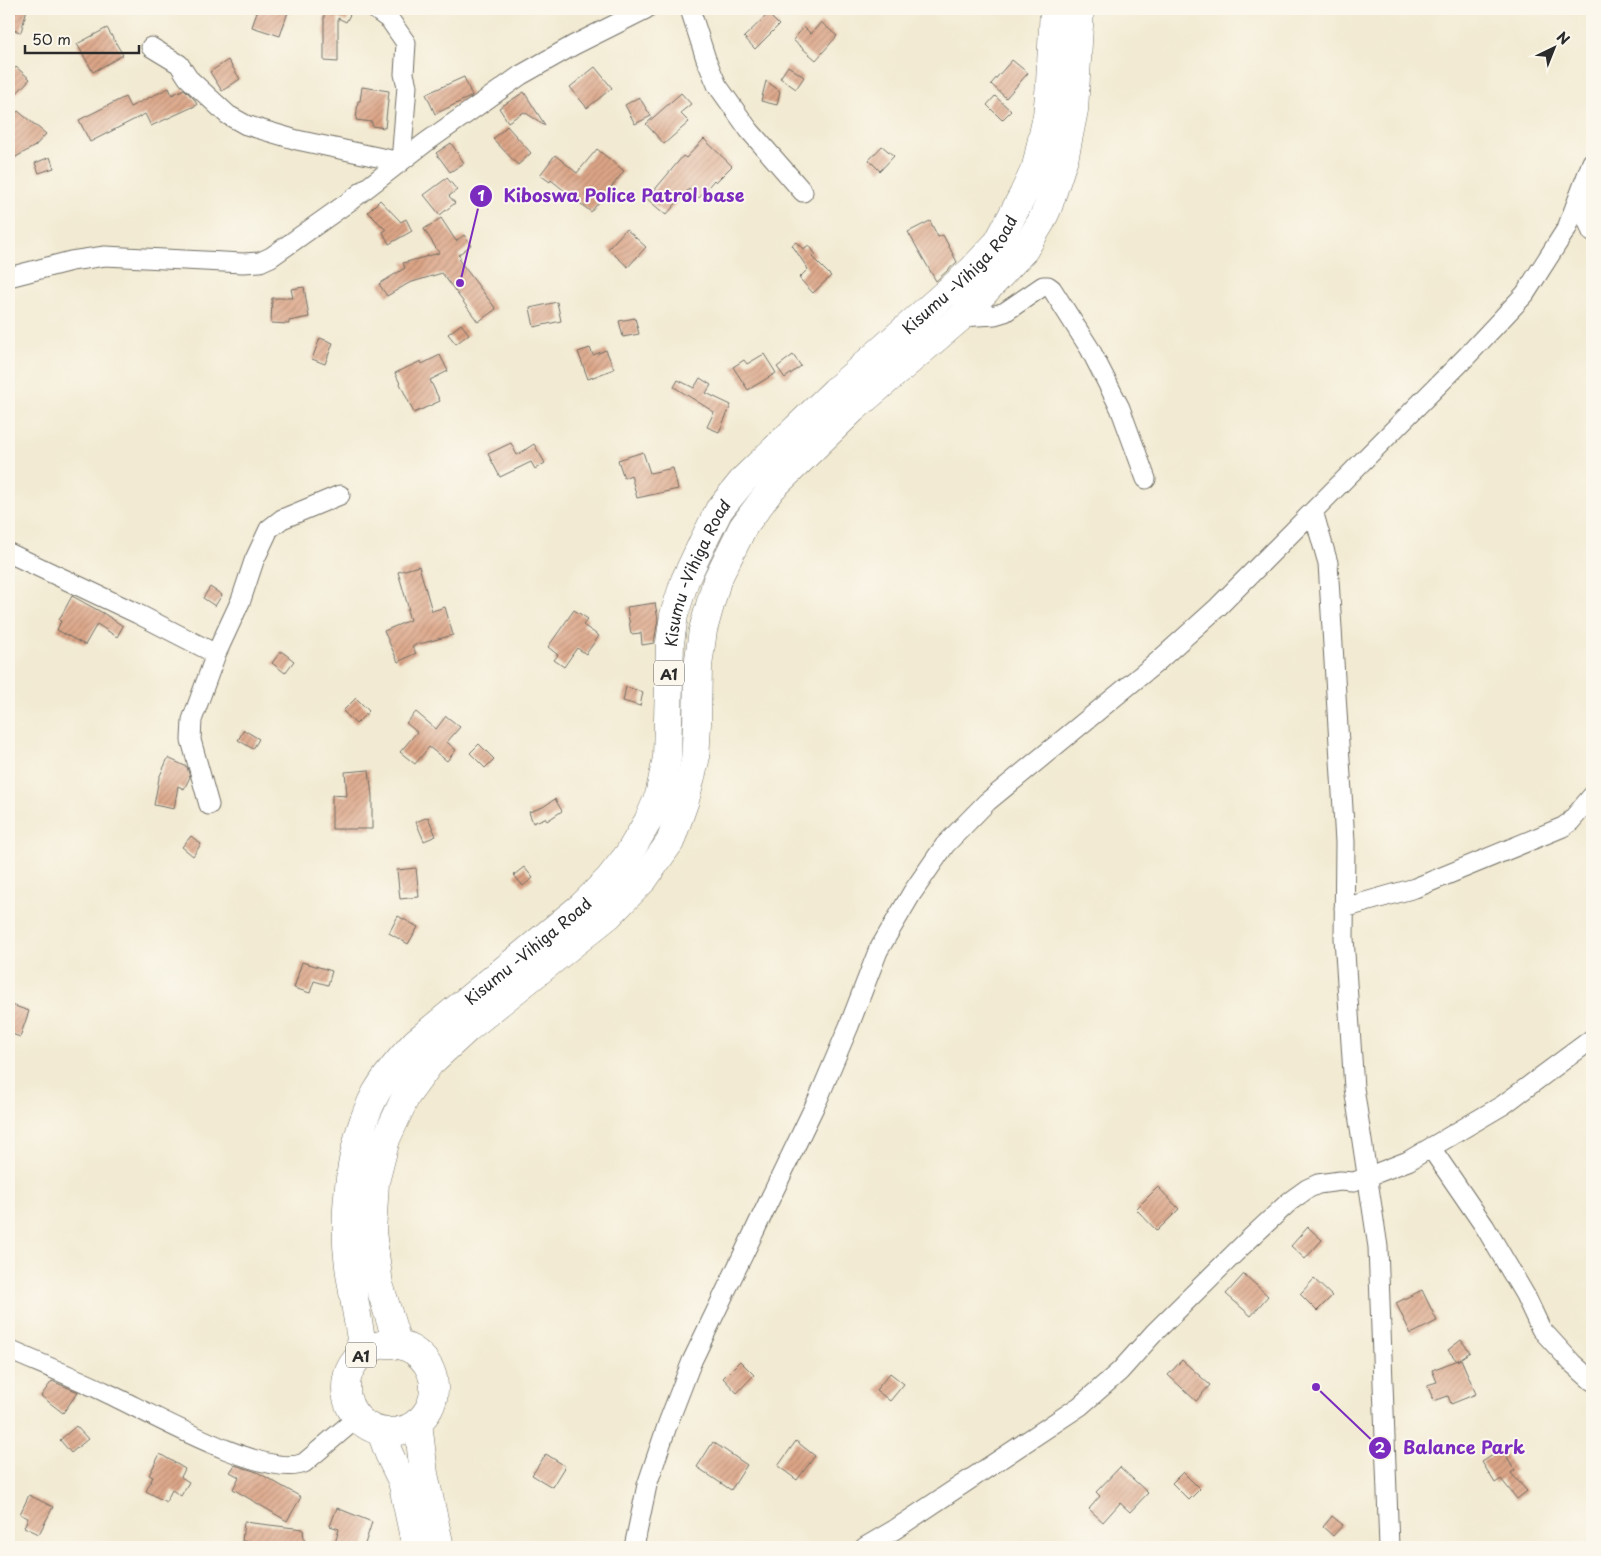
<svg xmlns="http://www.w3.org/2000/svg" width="1601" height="1556" viewBox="0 0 1601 1556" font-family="'Playpen Sans',sans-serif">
<defs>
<pattern id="building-hatch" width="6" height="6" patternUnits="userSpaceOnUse" patternTransform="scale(1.25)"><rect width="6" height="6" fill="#dca587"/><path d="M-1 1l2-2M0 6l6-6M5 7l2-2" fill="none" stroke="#b3876f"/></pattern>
</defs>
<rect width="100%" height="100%" fill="#fbf7ec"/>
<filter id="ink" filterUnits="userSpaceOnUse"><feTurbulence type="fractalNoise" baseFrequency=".02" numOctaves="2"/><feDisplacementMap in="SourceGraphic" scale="10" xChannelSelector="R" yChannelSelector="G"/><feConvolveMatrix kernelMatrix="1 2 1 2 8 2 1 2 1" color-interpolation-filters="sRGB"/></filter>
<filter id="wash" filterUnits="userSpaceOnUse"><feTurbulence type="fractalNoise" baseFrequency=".0096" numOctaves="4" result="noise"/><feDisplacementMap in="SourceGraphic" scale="20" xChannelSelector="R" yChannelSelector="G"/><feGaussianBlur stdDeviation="1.12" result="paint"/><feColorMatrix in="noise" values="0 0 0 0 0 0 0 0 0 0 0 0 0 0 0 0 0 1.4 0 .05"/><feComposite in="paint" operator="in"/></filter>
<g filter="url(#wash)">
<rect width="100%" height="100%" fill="#f2ead2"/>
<g id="blocks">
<path fill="url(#building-hatch)" d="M9,9h18l-6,23 -12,-3z
M258,9h31l-9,27 -28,-9z
M322,9h31l-7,13 -8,-4v44l-14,-1v-51z
M768,14l11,11 -24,24 -11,-12z
M821,22l16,14 -21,24 -23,-20 11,-13 7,7z
M107,28l16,27 -30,17 -16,-28z
M228,60l12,19 -18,12 -12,-19z
M1012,60l16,13 -22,25 -15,-14z
M788,66l16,11 -8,12 -16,-11z
M16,67l14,12 -14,15 -7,-7v-12z
M595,67l17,21 -25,20 -17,-21z
M464,77l8,19 -37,18 -9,-20z
M766,81l14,10 -3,14 -16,-4z
M362,87l27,4 -4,37 -13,-2v-4l-16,-2 2,-19h2z
M169,88l3,7 12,-6 11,11 2,5 -46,21 -6,-12 -55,28 -11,-22 46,-23 5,10z
M524,92l21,33 -21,-13 -16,10 -9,-14z
M681,93l10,11 -11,9 9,9 -25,22 -18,-20z
M995,96l16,15 -9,9 -15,-15z
M639,97l12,19 -16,8 -10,-19z
M18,111l28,23 -11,12 -26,15v-39z
M507,126l24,27 -13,12 -25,-26z
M704,139l28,27 -16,16 -2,-2 -15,18 -10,-9 -23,26 -19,-16 36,-43 3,2z
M451,143l13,20 -14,9 -14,-19z
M882,146l12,10 -14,15 -11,-11z
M597,149l27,22 -33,41 -40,-32 -1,2 -10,-7 15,-20 22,18z
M50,157l4,11 -15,5 -4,-10z
M447,178l10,12 -8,6 6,7 -15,12 -16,-20z
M380,200l21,22 5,-3 6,12 -23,13 -6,-12 3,-2 -18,-18z
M441,218l15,23 8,-6 7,10 -13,10 3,3 -2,2 37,49 -18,13 -36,-49 -33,10 -22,13 -8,-12 26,-16 -2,-5 36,-10 -15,-24z
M930,221l8,16 5,-2 14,27 -21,19 -28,-49z
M626,229l20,18 -18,20 -20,-18z
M796,242l7,7 6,-4 7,10 -4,2 19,19 -18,17 -14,-15 9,-9 -16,-24z
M304,287l5,30 -20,4v3l-18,-1 1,-25h21l-2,-9z
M557,302l4,19 -27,6 -4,-19z
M635,318l4,16 -16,3 -4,-16z
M461,324l8,10 -13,10 -8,-10z
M320,338l13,5 -8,21 -13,-5z
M590,348l3,7 13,-5 8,19 -26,10 -10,-27z
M764,354l12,19 -28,17 -15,-23 11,-7 3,4z
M440,355l8,16 -18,9 10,21 -26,12 -19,-40 26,-12 1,3z
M793,355l8,11 -16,12 -8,-11z
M700,378l11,7 -5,8 25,12 -12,27 -12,-5 7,-15 -40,-25 4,-7 16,8z
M511,443l6,12 17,-11 11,19 -10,6 -4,-7 -31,15 -12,-23z
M643,452l7,21 23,-5 5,21 -41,9 -6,-23 -7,3 -6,-18z
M419,566l13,45 13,-4 8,28 -41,11 4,7 -18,9 -14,-31 26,-11 -3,-10h2l-11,-38z
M210,587l12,8 -7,11 -12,-8z
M72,596l31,17 20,13 -6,11 -20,-13 -12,21 -28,-15 4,-9 -2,-1z
M655,603l3,16 -4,24 -12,2 -1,-12 -10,1 -4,-27z
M574,610l14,9 -5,6 16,11 -13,18 -9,-6 -13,19 -10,-7 4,-5 -10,-8z
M281,651l13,10 -9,12 -13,-10z
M626,687l17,5 -3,14 -17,-5z
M356,698l13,13 -13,13 -13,-13z
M416,712l20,17 10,-13 14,11 -13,15 9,8 -9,11 -18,-14 -14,17 -15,-12 17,-20 -11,-9z
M244,730l15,9 -6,10 -15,-9z
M479,744l15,15 -9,9 -15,-15z
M168,758l19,9 3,10 -6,12 -6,-3 -4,23 -20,-4 5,-27z
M369,770l3,26v33h-40v-34l15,1 -2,-24z
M555,799l7,12 -15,10 -2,-3 -12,5 -4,-11 14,-5z
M428,817l8,19 -12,5 -8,-19z
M191,836l10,8 -8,12 -11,-9z
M524,867l9,11 -10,8 -9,-11z
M416,868l3,29 -19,2 -3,-29z
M398,916l20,11 -10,17 -19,-11z
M302,962l30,9 -4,14 -14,-4 -4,12 -16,-5z
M9,1004l20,7 -9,26 -11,-4z
M1158,1187l21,22 -22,22 -21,-22z
M1308,1227l14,13 -17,19 -14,-13z
M1244,1274l24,22 -17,20 -25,-22z
M1314,1279l18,17 -15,15 -17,-17z
M1422,1290l15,31 -26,13 -15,-31z
M1461,1340l9,12 -13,9 -9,-11z
M1461,1359l15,35 -25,10 -3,-8 -14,5 -7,-16 10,-3 -5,-12z
M1182,1360l28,25 -14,16 -28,-26z
M740,1361l14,14 -17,18 -14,-15z
M890,1373l14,11 -14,17 -14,-11z
M52,1381l26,11 -15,21 -22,-17z
M76,1426l12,13 -17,14 -11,-13z
M796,1441l19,15 -18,24 -19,-14z
M713,1442l34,23 -16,25 -34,-23z
M1502,1449l13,21 -4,3 16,18 -10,8 -16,-20 -6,4 -13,-21z
M160,1454l25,15 -4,8 8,5 -8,14 -9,-6 -6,12 -20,-11 7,-14 -4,-2z
M546,1454l19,12 -13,21 -20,-12z
M235,1465l22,7 44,25 -14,24 -54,-32 6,-12 -9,-5z
M1120,1467l28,26 -18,19 -10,-9 -17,19 -14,-13 11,-13 -4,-4z
M1183,1472l17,17 -11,11 -17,-17z
M29,1495l24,12 -14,27 -15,-7 4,-9 -8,-4z
M337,1508l35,14 -8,25h-30l5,-18 -9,-3z
M1332,1516l11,9 -10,11 -10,-9z
M244,1522l59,7 2,18h-54v-5l-9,-1z"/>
</g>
</g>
<g filter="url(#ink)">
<use href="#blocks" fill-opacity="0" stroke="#716e65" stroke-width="1"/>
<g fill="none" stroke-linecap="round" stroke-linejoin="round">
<g stroke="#716e65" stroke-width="21">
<path id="minor" d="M690,9l16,50 11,26 32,45 54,62
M151,47l28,17 9,14 40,37 18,10 51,15 104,22 6,-76 -3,-12 2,-31 -16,-23 -15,-11
M1579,199l13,33
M9,277l62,-16 34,-5 138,7 17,-1 11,-5 79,-56 75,-58 96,-68 53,-30 72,-36
M961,317l34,-2 10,-3 38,-26h5l4,3 38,60 30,59 26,71
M1313,511l15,52 17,279 -1,96 10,150 24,159 11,300
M9,553l129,61 78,40 25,-54 13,-39 15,-32 13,-10 58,-24
M209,805l-18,-65 1,-20 24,-66
M1344,908l71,-20 148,-61 7,-5 22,-26
M1431,1148l54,79 40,68 16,34 31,34 20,18
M9,1350c32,14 65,27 98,43 39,18 159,87 197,70l53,-45
M634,1547l13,-62 21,-62 24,-62 126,-262 31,-73 29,-75 34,-58 33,-48 42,-43 169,-139 62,-56 248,-250 59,-63 42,-66 25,-66
M865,1547l29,-17 186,-124 40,-35 34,-38 89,-88 46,-43 18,-13 11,-5 22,-3 14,1 54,-21 95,-56 89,-66"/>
</g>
<g stroke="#716e65" stroke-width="29">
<g id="highway">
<circle cx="390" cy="1388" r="44"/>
<path d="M398,1345l-19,-61 -7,-52 3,-50 11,-43 20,-43 24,-33 38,-35 141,-113 35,-36 26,-37 15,-42 10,-39 2,-37 1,-58 5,-36 14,-50 26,-53 29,-39 81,-79 108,-92 63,-67 17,-28 7,-15 17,-52 9,-45 6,-101"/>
<path id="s1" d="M363,1352c-4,-28 -10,-57 -14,-86 -7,-53 1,-125 27,-173 11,-19 25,-35 40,-51l166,-136 27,-27 19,-24 20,-34 11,-25 8,-38 3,-115 4,-28 11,-35 18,-38 16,-32 26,-32 90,-87 137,-121 26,-28 25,-47 13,-28 11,-51 3,-33 4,-74"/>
<path d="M418,1422l6,52 16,73"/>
<path d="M381,1432l8,22 13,27 14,66"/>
</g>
</g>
<use href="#minor" stroke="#fff" stroke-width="19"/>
<use href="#highway" stroke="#fff" stroke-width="28"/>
</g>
</g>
<g text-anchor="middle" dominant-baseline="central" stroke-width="4" stroke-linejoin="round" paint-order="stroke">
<g fill="#fbf7ec" stroke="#696865" stroke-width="1">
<rect x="654" y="660.5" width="30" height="25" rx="4"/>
<rect x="346" y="1342.5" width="30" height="25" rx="4"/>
</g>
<g font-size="15" font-weight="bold" fill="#2b2b2b">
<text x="669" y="673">A1</text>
<text x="361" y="1355">A1</text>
</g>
<g font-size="16" fill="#2b2b2b" stroke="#fbf7ec">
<text stroke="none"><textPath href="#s1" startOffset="1314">Kisumu -Vihiga Road</textPath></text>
<text stroke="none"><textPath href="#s1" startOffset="909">Kisumu -Vihiga Road</textPath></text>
<text stroke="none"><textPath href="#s1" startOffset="474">Kisumu -Vihiga Road</textPath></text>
</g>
</g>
<path fill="none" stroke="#7b2cbf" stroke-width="2" d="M460 283L481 196M1316 1387L1380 1448"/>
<g fill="#7b2cbf" stroke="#fbf7ec" stroke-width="2">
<circle cx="460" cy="283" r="5"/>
<circle cx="1316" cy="1387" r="5"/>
<circle cx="481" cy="196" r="12"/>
<circle cx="1380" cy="1448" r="12"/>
</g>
<g font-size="15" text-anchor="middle" font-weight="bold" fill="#fff">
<text x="481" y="201">1</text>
<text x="1380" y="1453">2</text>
</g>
<g font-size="18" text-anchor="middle" font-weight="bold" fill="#7b2cbf" stroke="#fbf7ec" stroke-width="4" stroke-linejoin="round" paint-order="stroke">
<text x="624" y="202">Kiboswa Police Patrol base</text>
<text x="1464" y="1454">Balance Park</text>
</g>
<rect width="1601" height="1556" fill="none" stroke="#fbf7ec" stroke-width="30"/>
<g transform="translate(1554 48) rotate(43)" stroke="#fbf7ec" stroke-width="4" paint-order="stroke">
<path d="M0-4L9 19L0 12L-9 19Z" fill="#2b2b2b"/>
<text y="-8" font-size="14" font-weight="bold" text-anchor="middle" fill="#2b2b2b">N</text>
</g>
<path d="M25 45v8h114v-8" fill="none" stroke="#2b2b2b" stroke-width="2.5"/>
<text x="32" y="45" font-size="15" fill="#2b2b2b" stroke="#fbf7ec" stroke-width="4" paint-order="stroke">50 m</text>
</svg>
